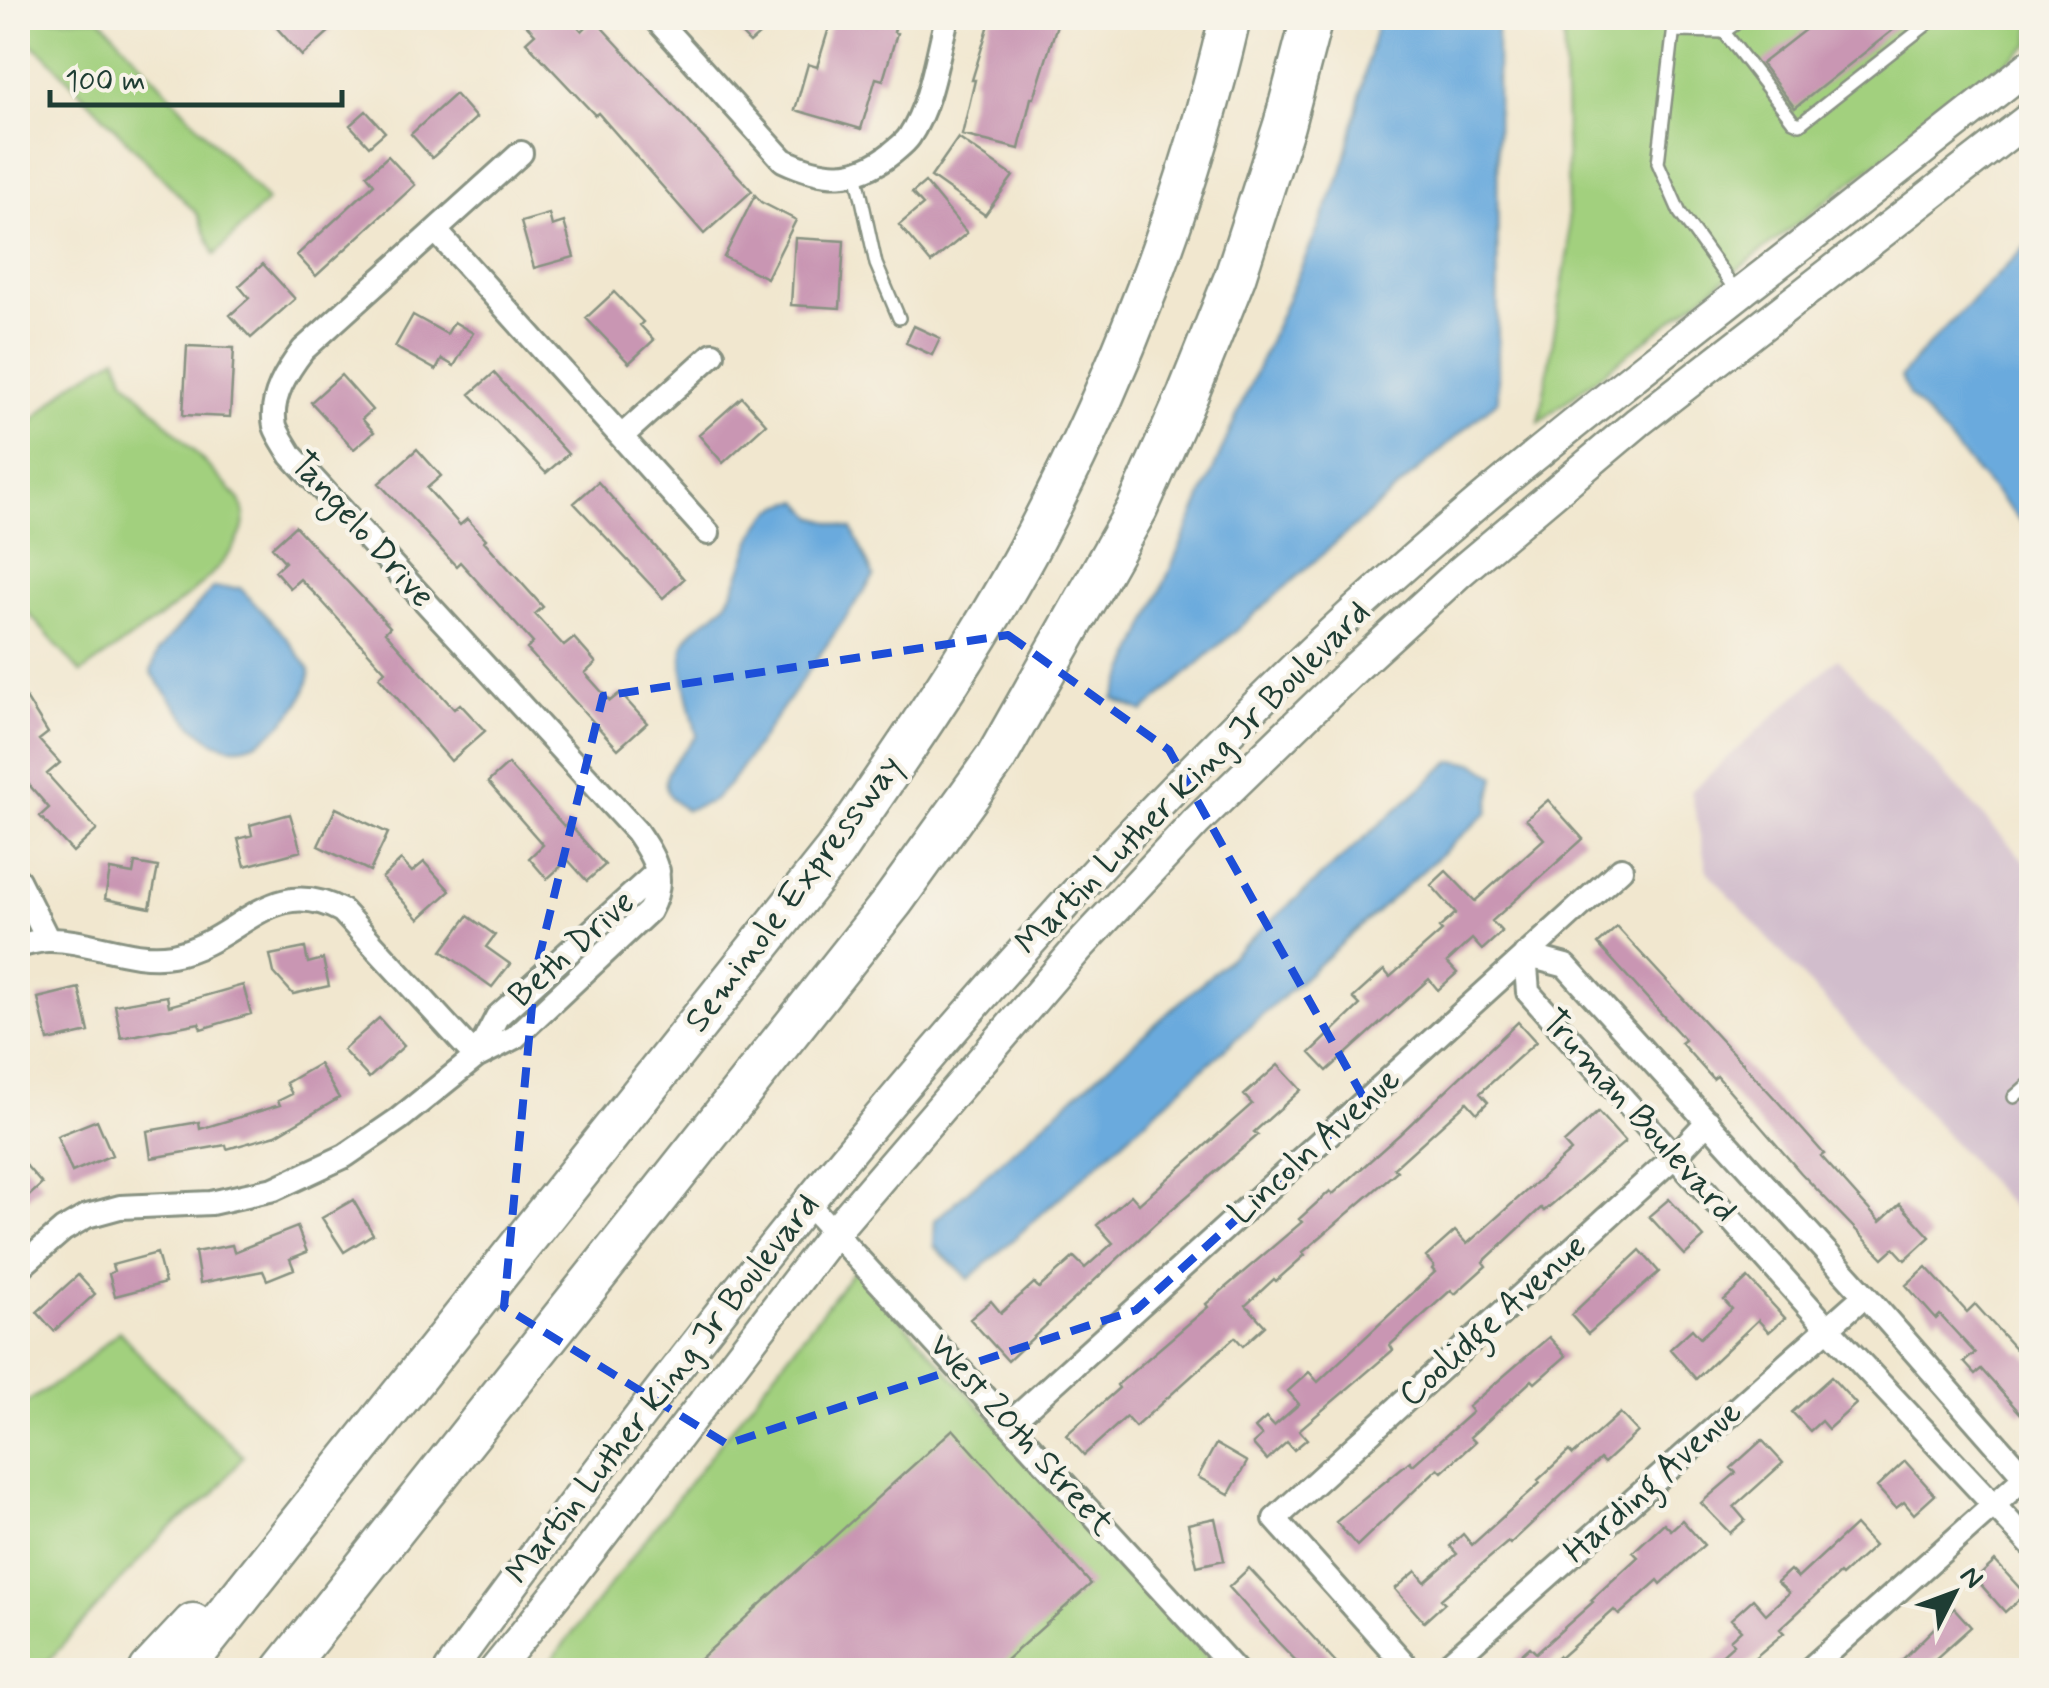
<svg xmlns="http://www.w3.org/2000/svg" width="2049" height="1688" viewBox="0 0 2049 1688" font-family="Mynerve,sans-serif">
<rect width="100%" height="100%" fill="#f7f3e8"/>
<filter id="ink" filterUnits="userSpaceOnUse"><feTurbulence type="fractalNoise" baseFrequency=".01" numOctaves="2"/><feDisplacementMap in="SourceGraphic" scale="20" xChannelSelector="R" yChannelSelector="G"/><feConvolveMatrix kernelMatrix="1 2 1 2 8 2 1 2 1" color-interpolation-filters="sRGB"/></filter>
<filter id="wash" filterUnits="userSpaceOnUse"><feTurbulence type="fractalNoise" baseFrequency=".0048" numOctaves="4" result="noise"/><feDisplacementMap in="SourceGraphic" scale="40" xChannelSelector="R" yChannelSelector="G"/><feGaussianBlur stdDeviation="2.25" result="paint"/><feColorMatrix in="noise" values="0 0 0 0 0 0 0 0 0 0 0 0 0 0 0 0 0 1.4 0 .05"/><feComposite in="paint" operator="in"/></filter>
<g filter="url(#wash)">
<rect width="100%" height="100%" fill="#f1e7cf"/>
<path fill="#d1bdcc" d="M1838,658l193,210v360l-324,-357 -16,-80z"/>
<path fill="#a2d07e" stroke="#608659" stroke-width="2.5" d="M18,18h82l167,183 -52,54 -17,-40 -155,-162 -25,-19z
M1563,18h468v26l-492,378 30,-176z
M117,357l7,21 116,122c2,7 6,15 4,23 -10,54 -119,117 -163,150l-63,-72v-167l54,-50z
M855,1269l365,401h-676z
M119,1331l33,37 91,88 -29,38 -50,39 -124,137h-22v-262l55,-36z"/>
<path fill="#6aaadd" stroke="#447488" stroke-width="2.5" d="M1378,18h119l1,382 -355,312 -29,-13 228,-526z
M2031,241v292l-122,-138 -8,-18 13,-17z
M800,501l14,16 38,12 22,48 -143,205 -18,19 -27,9c-41,-25 -11,-49 11,-74 -4,-21 -20,-72 -13,-91 7,-21 32,-27 43,-44 24,-35 19,-95 73,-100z
M213,588h27l45,48 25,34c-2,25 -15,42 -34,59 -56,50 -93,-14 -125,-57l7,-21z
M1451,761l24,2 20,13 -7,36 -519,467 -35,-33 1,-26z"/>
<g id="blocks">
<path fill="#c996b3" d="M268,18h76l-42,38z
M520,18h50l12,13 12,-12 158,172 -48,43 -106,-121 -3,2 -69,-73 9,-8z
M726,18h52l-28,25z
M832,18h66l-4,14 3,1 -14,47 -7,-2 -15,51 -66,-19 13,-46 9,3z
M991,18h68l-25,80h-3l-12,51 -57,-14 13,-55h-3z
M1820,18h88l-113,90 -34,-44z
M455,94l21,24 -44,40 -21,-24z
M366,111l19,21 -16,14 -19,-21z
M958,138l55,38 -28,39 -54,-38z
M388,156l27,29 -99,91 -19,-21 77,-71 -7,-9z
M925,182l42,51 -36,30 -32,-38 24,-20 -11,-12z
M755,195l6,7 35,18 -29,58 -43,-21z
M549,214l3,12 12,-4 10,35 -40,11 -13,-46z
M795,238l49,3 -4,67 -49,-3z
M263,264l32,35 -44,39 -21,-23 19,-17 -10,-12z
M614,292l29,30 -3,3 14,15 -25,23 -43,-45z
M413,315l34,19 7,-12 19,11 -19,33 -12,-7 -6,11 -41,-23z
M914,326l26,12 -8,17 -26,-12z
M187,346l47,2 -4,69 -47,-2z
M494,373l74,81 -22,19 -76,-79z
M341,375l31,35 -10,9 12,13 -20,17 -43,-47z
M742,397l24,27 -43,39 -24,-28z
M417,449l24,27 -14,12 33,37 7,-6 19,20 -2,2 59,66 -8,7 29,32 10,-8 22,25 -11,10 25,28 10,-8 27,30 -29,26 -91,-100 6,-6 -73,-81 -4,4 -77,-83z
M598,482l86,97 -21,19 -89,-95z
M295,526l95,101 -5,5 69,77 6,-5 25,27 -34,30 -72,-84 6,-6 -66,-73 -19,-19 -10,9 -15,-17 10,-9 -13,-15z
M18,685l30,48 -9,7 21,23 -13,11 50,56 -24,22 -33,-36 9,-8 -31,-36z
M508,764l56,62 4,-3 37,42 -18,16 -19,-21 -21,19 -18,-21 14,-13 -55,-63z
M1548,800l35,39 -91,82 10,11 -20,18 -10,-11 -25,23 10,11 -19,17 -9,-11 -102,92 -17,-18 50,-48 -7,-7 31,-28 6,7 52,-46 -3,-3 17,-15 -25,-28 15,-14 29,30 69,-62 -18,-20z
M336,808l52,25 -18,38 -52,-25z
M290,814l11,37 -56,15 -7,-27 14,-4 -2,-10z
M401,860l11,12 12,-10 26,29 -31,28 -37,-41z
M135,863l23,4 -8,41 -45,-9 5,-29 23,4z
M468,916l27,19 -9,12 24,17 -18,23 -50,-36z
M1617,927l162,176 45,51 -3,2 59,66 20,-18 30,33 -25,23 -11,-12 -11,10 -82,-85 -84,-97 -4,3 -32,-36 4,-3 -87,-96z
M305,948l3,15 15,-4 6,27 -36,8 -19,-21 -4,-18z
M243,985l8,29 -50,15 -2,-6 -78,15 -6,-33 52,-9 2,10z
M79,988l10,44 -41,9 -10,-43z
M379,1018l25,28 -35,32 -26,-28z
M1518,1022l18,20 -56,51 8,9 -11,11 -10,-11 -73,66 3,3 -94,81 2,3 -29,26 -2,-2 -28,26 19,21 -22,20 -8,-9 -100,90 -9,-10 -42,38 -18,-20 53,-47 -2,-3 91,-78 -2,-3 96,-82 -3,-3 31,-28 3,3 67,-60z
M319,1064l20,34 -63,37 -49,14 -1,-4 -75,13 -4,-27 52,-9 1,7 80,-24 -2,-4 14,-7 -6,-11z
M1278,1065l23,25 -47,42 4,3 -102,88 -148,138 -38,-42 21,-18 10,12 33,-30 5,5 35,-31 11,11 28,-25 -16,-18 34,-30 8,9 50,-44 63,-56 -8,-9z
M1598,1112l27,30 -81,69 -3,-3 -58,54 3,4 -31,28 -4,-4 -61,55 3,5 -94,80 8,9 -13,11 -7,-8 -20,18 -14,-16 9,-8 -7,-8 11,-10 8,8 25,-22 -11,-13 21,-19 9,10 117,-110 -3,-3 2,-3 -8,-9 29,-26 12,13 104,-93 -7,-8z
M97,1120l15,35 -40,17 -15,-36z
M18,1156l24,28 -24,22z
M1669,1199l35,39 -19,17 -36,-39z
M353,1200l20,34 -29,18 -22,-34z
M297,1227l10,25 -17,7 4,10 -27,11 -4,-9 -63,12 -5,-31 37,-7 2,7z
M1640,1250l19,22 -71,62 -17,-19z
M157,1253l8,30 -50,13 -6,-22 5,-3 -2,-6z
M1926,1267l41,45 8,-8 45,50 2,-3 10,11v43l-11,9 -40,-45 -6,5 -11,-12 11,-9 -35,-38 -4,4 -30,-34z
M78,1275l17,19 -41,37 -17,-19z
M1748,1278l37,40 -16,14 -11,-12 -62,59 -26,-30 22,-20 8,9 32,-29 -8,-9z
M1549,1337l17,19 -31,27 -3,-3 -62,57 5,5 -33,30 -4,-4 -81,78 -21,-24 74,-61 3,4 59,-53 -4,-5z
M1831,1377l25,27 -28,25 -7,-8 -11,10 -18,-19z
M1620,1413l18,19 -34,31 -4,-4 -90,85 -2,-2 -67,57 4,4 -21,19 -29,-33 21,-18 9,11 32,-28 -7,-8 13,-12 9,11 68,-62 -2,-3 31,-29 4,4z
M953,1429l138,155 -96,86h-307z
M1762,1440l21,23 -49,44 11,13 -15,13 -29,-30 35,-30 -5,-5z
M1216,1444l31,18 -18,32 -31,-17z
M1905,1461l30,34 -21,19 -10,-12 -8,6 -19,-21z
M1215,1518l9,42 -27,6 -9,-42z
M1682,1520l22,25 -43,39 -3,-4 -39,35 -5,-5 -54,48 -2,-2 -11,10 5,4h-48l26,-23 6,6 57,-51 -2,-2 47,-43 -5,-5 31,-29 7,7z
M1855,1525l19,21 -33,30 -2,-2 -59,55 4,4 -44,37h-35l29,-26 -4,-4 11,-10 -10,-11 22,-20 13,15 23,-21 -12,-11 13,-12 8,8z
M1995,1561l30,33 -20,18 -29,-33z
M1249,1568l41,44 53,58h-38l-29,-30 -47,-53z
M1954,1608l17,19 -48,43h-31z"/>
</g>
</g>
<g filter="url(#ink)">
<use href="#blocks" fill-opacity="0" stroke="#889282" stroke-width="2.5"/>
<g fill="none" stroke-linecap="round" stroke-linejoin="round">
<g stroke="#889282" stroke-width="16">
<path id="service" d="M1675,18l-17,145 22,50 56,78
M1673,31l51,1 69,89 7,3 135,-106
M1724,32l19,-14
M856,172l20,92 23,54
M2014,1097l18,-16"/>
</g>
<g stroke="#889282" stroke-width="28">
<path id="minor" d="M655,18l128,142c40,19 73,22 109,-7 6,-5 13,-10 17,-16 22,-33 28,-81 38,-119
M436,231l272,302
M622,436l91,-82
M18,880l30,60
M18,946c9,-2 20,-6 30,-6 41,-1 83,22 124,15 67,-12 98,-83 170,-44l134,146
M476,1057l21,-40 161,-146
M806,1202l429,468
M18,1269l45,-39 24,-14 33,-9 91,-4 63,-14 71,-33 54,-37 77,-62 39,-20 134,-126c18,-32 7,-51 -13,-80l-345,-376c-5,-9 -13,-20 -16,-29 -6,-28 12,-55 28,-76l218,-197
M1010,1423l611,-554
M2032,1485l-167,-190 -299,-329 -41,-11 3,37 299,335 205,219
M1410,1670l-135,-151 401,-364 32,-34
M1442,1670l423,-375
M1809,1670l223,-199"/>
</g>
<g stroke="#889282" stroke-width="35">
<path id="secondary" d="M450,1670c257,-352 528,-696 842,-1000 142,-138 297,-259 453,-381 96,-74 191,-150 287,-225
M495,1670l71,-88 269,-351 243,-283 118,-126 159,-154 105,-96 178,-150 394,-306"/>
</g>
<g stroke="#889282" stroke-width="45">
<path id="motorway" d="M150,1670l43,-46
M182,1670l653,-819c67,-98 136,-196 193,-301 89,-166 160,-349 202,-532
M283,1670l610,-769 103,-143 141,-249 51,-115 47,-117 49,-152 28,-107"/>
</g>
<use href="#service" stroke="#fff" stroke-width="11"/>
<use href="#minor" stroke="#fff" stroke-width="22"/>
<use href="#secondary" stroke="#fff" stroke-width="30"/>
<use href="#motorway" stroke="#fff" stroke-width="40"/>
</g>
</g>
<path fill="none" stroke="#1d4ed8" stroke-width="8" stroke-dasharray="20 12" stroke-linejoin="round" d="M1008,635l161,115 197,352 -230,208 -409,134 -223,-137 31,-333 68,-278z"/>
<g text-anchor="middle" dominant-baseline="central" stroke-width="9" stroke-linejoin="round" paint-order="stroke">
<g font-size="35" fill="#1f3d34" stroke="#f7f3e8">
<text transform="translate(362 530) rotate(48)">Tangelo Drive</text>
<text transform="translate(1193 778) rotate(-45)">Martin Luther King Jr Boulevard</text>
<text transform="translate(794 894) rotate(-53)">Seminole Expressway</text>
<text transform="translate(572 949) rotate(-42)">Beth Drive</text>
<text transform="translate(1639 1116) rotate(48)">Truman Boulevard</text>
<text transform="translate(1315 1146) rotate(-42)">Lincoln Avenue</text>
<text transform="translate(1493 1321) rotate(-42)">Coolidge Avenue</text>
<text transform="translate(663 1389) rotate(-52)">Martin Luther King Jr Boulevard</text>
<text transform="translate(1021 1435) rotate(48)">West 20th Street</text>
<text transform="translate(1653 1482) rotate(-42)">Harding Avenue</text>
</g>
</g>
<rect width="2049" height="1688" fill="none" stroke="#f7f3e8" stroke-width="60"/>
<g transform="translate(1954 1593) rotate(48)" stroke="#f7f3e8" stroke-width="8" paint-order="stroke">
<path d="M0-8L18 38L0 25L-18 38Z" fill="#1f3d34"/>
<text y="-15" font-size="28" font-weight="bold" text-anchor="middle" fill="#1f3d34">N</text>
</g>
<path d="M50 90v15h292v-15" fill="none" stroke="#1f3d34" stroke-width="5"/>
<text x="65" y="90" font-size="30" fill="#1f3d34" stroke="#f7f3e8" stroke-width="8" paint-order="stroke">100 m</text>
</svg>
